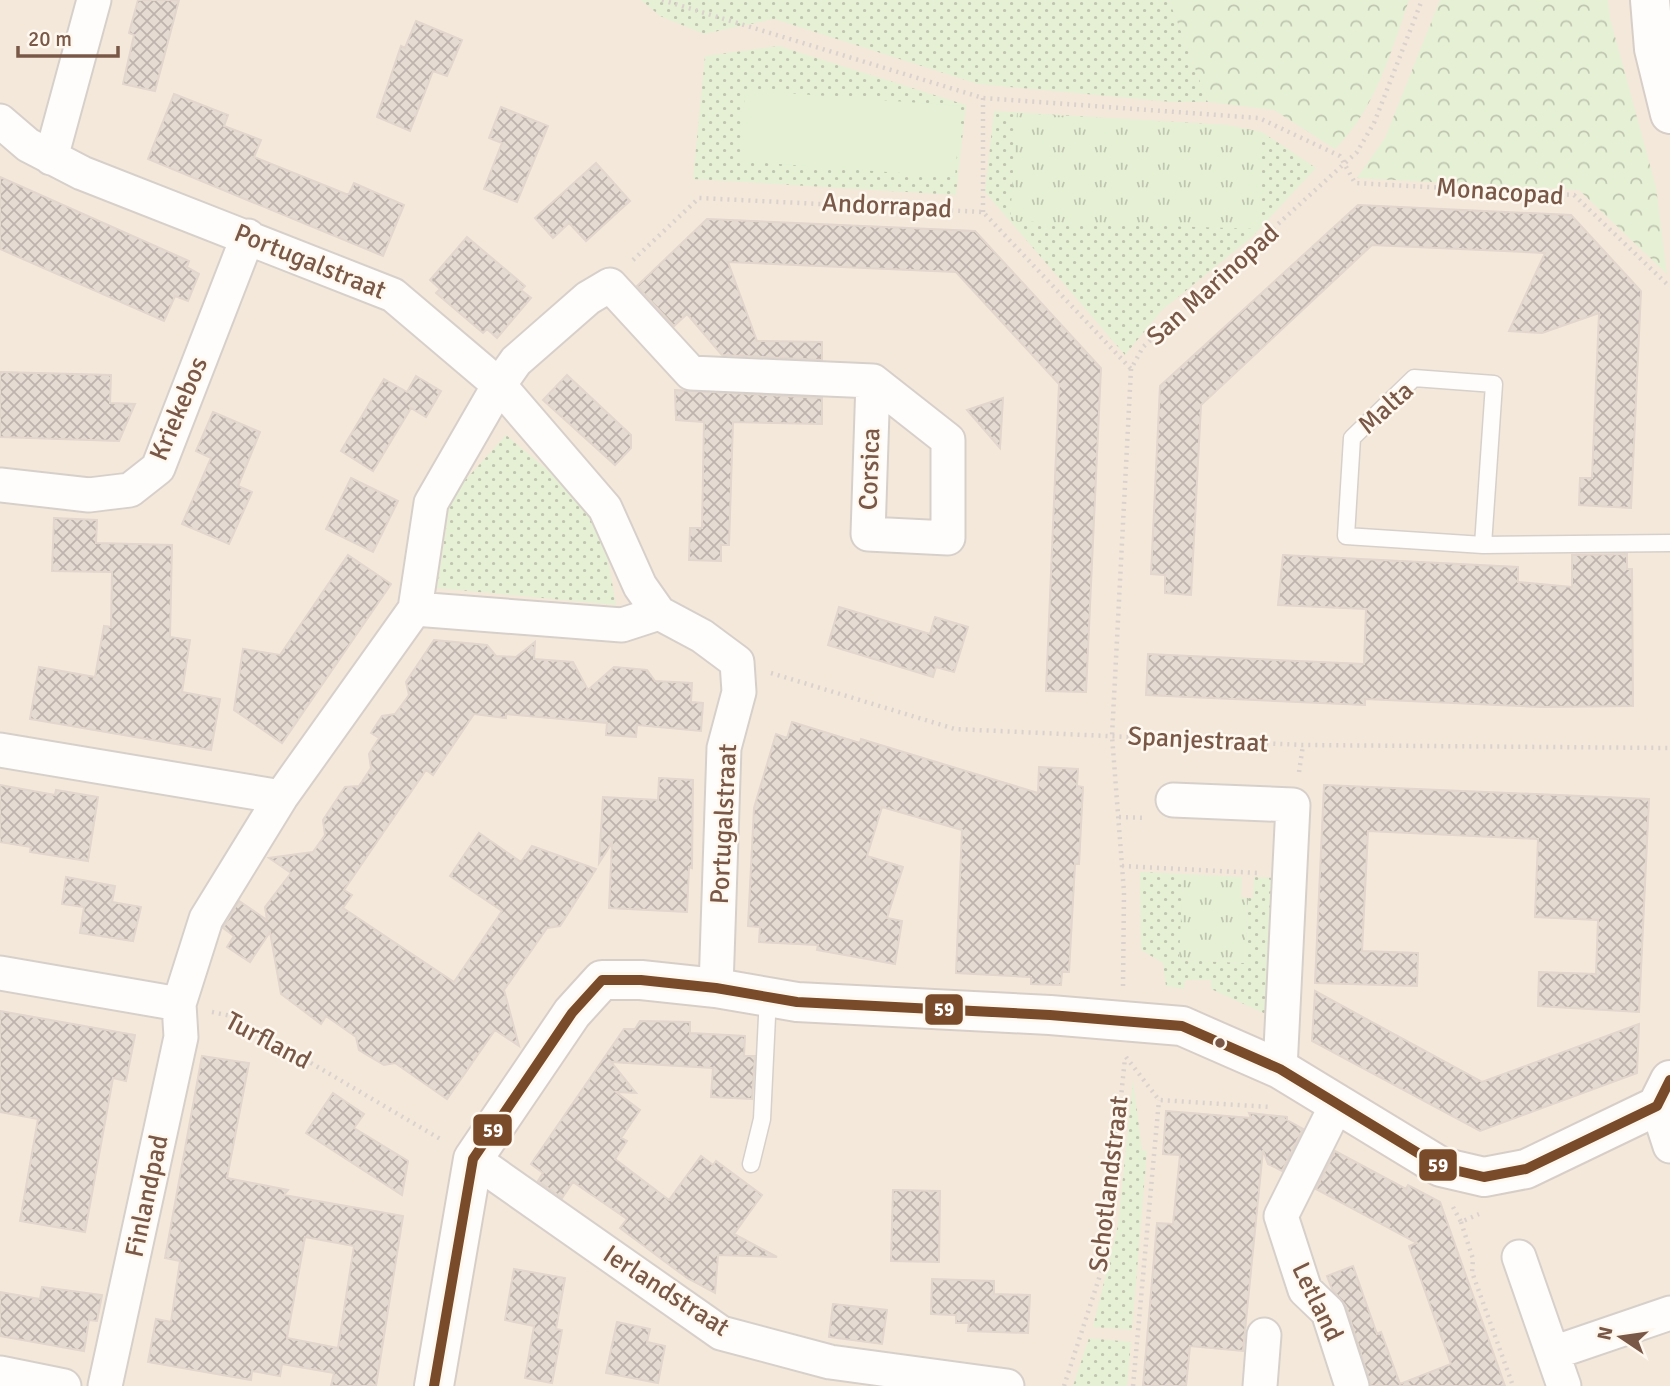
<svg xmlns="http://www.w3.org/2000/svg" width="1670" height="1386" viewBox="0 0 1670 1386" font-family="Signika,sans-serif">
<defs>
<pattern id="grass-dots" width="8" height="8" patternUnits="userSpaceOnUse" patternTransform="scale(1.75)"><rect width="8" height="8" fill="#e5f0d5"/><path d="M2 2h.1M6 6h.1" fill="none" stroke="#bfc5af" stroke-width="1.8" stroke-linecap="round"/></pattern>
<pattern id="forest-crowns" width="20" height="18" patternUnits="userSpaceOnUse" patternTransform="scale(1.75)"><rect width="20" height="18" fill="#e5f0d5"/><path d="M2 6a3 3 0 1 1 6 0M12 15a3 3 0 1 1 6 0" fill="none" stroke="#bfc5af"/></pattern>
<pattern id="park-tufts" width="24" height="20" patternUnits="userSpaceOnUse" patternTransform="scale(1.75)"><rect width="24" height="20" fill="#e5f0d5"/><path d="M3 7l-1-3M5 7V3M7 7l1-3M15 17l-1-3M17 17v-4M19 17l1-3" fill="none" stroke="#bfc5af"/></pattern>
<pattern id="building-cross-hatch" width="8" height="8" patternUnits="userSpaceOnUse" patternTransform="scale(1.75)"><rect width="8" height="8" fill="#e5dbd3"/><path d="M0 0l8 8M0 8l8-8" fill="none" stroke="#bfb4ad"/></pattern>
</defs>
<rect width="100%" height="100%" fill="#f8f3ec"/>
<path fill="#f4e8db" d="M0,0h1670v1386h-1670z"/>
<path fill="url(#grass-dots)" d="M641,0h528l39,102h-36l-194,-18 -204,-65 -70,15 -44,-18z
M779,46l187,59 -10,90 -263,-16 12,-123z
M994,111l233,14 35,7 54,36 -64,69 -90,73 -37,45 -140,-163z
M506,435l94,79 16,91 -179,-17 14,-92z
M1140,872l43,2 -3,86 65,3 3,-65h5l1,-21 22,1 -6,138 -59,-27v-9h-26l-1,9 -18,-3 -3,-23 -22,-13z
M1133,1080l9,70 5,1 -15,179 -39,-3 25,-102z
M1089,1338l42,4 -4,44h-54z"/>
<path fill="url(#forest-crowns)" d="M1169,0h240c-18,52 -34,110 -74,149l-61,-39 -66,-8z
M1440,0h168l2,18 46,169 11,87 -88,-84 -222,-12 28,-40z"/>
<path fill="url(#park-tufts)" d="M1017,113l209,12 36,7 -2,97 -250,-8z
M1183,874l59,3 -1,20 7,1 -3,65 -66,-3z"/>
<path fill="#e5f0d5" d="M745,90l216,16 -6,71 -215,-16z"/>
<path fill="url(#building-cross-hatch)" stroke="#e2d6cd" stroke-width="2" fill-rule="evenodd" d="M138,0h41l-24,91 -32,-7 11,-49 -5,-2z
M416,21l46,19 -15,36 -14,-5 -23,60 -33,-14 24,-71 4,2z
M174,94l54,21 -4,11 37,14 -7,17 92,37h3l5,-11 50,22 -21,51 -235,-97z
M501,107l47,19 -31,76 -33,-13 18,-46 -13,-5z
M596,163l34,38 -44,40 -17,-18 -16,15 -18,-20z
M0,177l189,84 -2,6 12,7 -11,27 -13,-5 -11,25 -164,-72z
M1358,205l213,10 70,76 -10,217 -52,-3 1,-27h12l7,-165 -57,20 -33,-2 36,-78 -173,-8 -171,160 -10,190 -26,-2v-18l-14,-1 9,-188z
M707,219l268,12 126,137 -15,324 -40,-1 13,-307 -103,-112 -228,-10 29,79 65,1v18l-100,-5 -35,-41 -13,12 -37,-40z
M467,237l58,49 -4,4 10,8 -34,40 -10,-9 -4,4 -47,-40 4,-4 -10,-9z
M0,372l111,3 -1,28 25,1 -16,37 -119,-4z
M567,375l64,60v13l-16,17 -72,-65z
M416,376l25,15 -15,26 -15,-9 -38,63 -32,-20 43,-72 23,13z
M675,390l147,8v26l-89,-2 -4,123h-8v16l-32,-1 1,-32h12l2,-106 -28,-2z
M1003,398l-3,50 -33,-38z
M213,412l47,20 -22,54 14,6 -23,52 -47,-20 29,-66 -15,-7z
M351,478l47,23 -25,51 -47,-23z
M54,518l43,2 -1,23 76,2 -2,92 20,3 -8,52 38,7 -9,51 -181,-31 9,-52 56,10 9,-51 7,1 1,-55 -60,-1z
M1627,554v15h5l1,137 -92,1 -176,-8v6l-219,-10 2,-41 216,10 2,-55 -88,-4 5,-50 235,12v15l54,5v-32z
M348,555l43,29 -109,159 -48,-33 9,-61 37,6z
M839,607l91,27 5,-17 33,10 -14,45 -18,-5 -3,10 -105,-32z
M434,640l53,5 9,11 20,1 19,-15 -1,17 39,3 15,28 26,-23 33,3 8,11 37,2 -1,19 12,1 -2,28 -64,-6 -1,12 -30,-2 1,-12 -101,-9v4l-32,-4 -41,61 -7,-5 -82,120 8,5 -9,13 111,74 48,-71 -52,-35 29,-43 42,29 11,-16 64,23 -36,57 -13,2 -43,62 15,56 -24,-16 -48,69 -52,-36 -11,2 -25,-15 -3,-13 -30,-21 -5,8 -40,-30 -11,-62 -20,30 -23,-15 7,-11 -11,-8 16,-27 28,19 -2,-13 26,-34 -22,-15 44,-6 12,-17 -2,-15 22,-33 14,-1 12,-18 -2,-14 10,-16 -8,-5 11,-17 13,-2 14,-19 -3,-13z
M792,722l68,21 1,-4 177,54 1,-26 39,2 -1,17 6,1 -4,77h-4l-6,108h-7l-1,13 -30,-1v-7l-75,-4 6,-143 -80,-23 -15,49 36,11 -16,51 15,3 -7,43 -78,-14 1,-5 -59,-3 1,-15 -12,-1 6,-118 22,-74 11,4z
M659,778l34,2 -1,88 -3,-1 -2,45 -78,-4 3,-65 -13,20 4,-66 55,3z
M0,785l55,10 1,-5 42,7 -10,64 -58,-9 1,-5 -31,-5z
M1324,785l325,14 -10,213 -101,-6 1,-34 57,2 2,-54 -63,-3 3,-78 -170,-8 -6,120 56,2 -1,33 -102,-3z
M66,877l49,9 -3,16 29,5 -8,34 -53,-8 4,-26 -22,-3z
M1315,991l167,91 157,-58 -2,49 -157,58 -168,-90z
M0,1011l135,24 -9,46 -13,-3 -28,154 -65,-11 18,-102 -38,-7z
M640,1021l50,1v11l55,3 -1,20h11l-3,43 -41,-2 2,-29 -102,-6 25,31 -20,-1 24,18 -19,28 6,3 -12,18 54,41 32,-44 12,9 3,-4 46,34 -28,39 43,23 -59,-2 -3,38 -28,-15 -67,-50 7,-9 -54,-37 -11,16 -24,-17 5,-8 -12,-9 93,-135h11z
M202,1056l47,7 -22,115 61,12 -4,5 119,21 -27,170h-45l3,-13 -52,-9 -2,12 -28,-5 -1,9 -103,-18 8,-43 15,3 9,-61 -15,-3zM305,1237l49,9 -16,102 -51,-10z
M333,1093l31,21 -10,14 54,33 -6,34 -96,-62z
M1166,1111l85,7 -2,-5 38,4v3l16,9 -21,42 -14,-7 -5,-14 -20,201 -53,-5 -4,40h-43l14,-163 16,1 7,-69 -17,-1z
M1335,1151l71,38 2,-4 32,17 65,184h-134l-25,-80 -14,-17 -5,-13 26,-10 24,68 4,-2 19,52 51,-20 -42,-118 8,-3 -101,-54z
M893,1190l47,1 -1,71 -48,-1z
M514,1269l51,9 -9,51 6,1 -10,53 -27,-5 9,-52 -29,-6z
M932,1279l62,2v13l36,1 -2,38 -60,-2 1,-8h-13v-8l-25,-1z
M42,1287l60,8 -5,26 -8,-1 -5,31 -84,-15v-44l40,7z
M833,1304l54,6 -5,34 -53,-7z
M617,1322l33,7 -3,13 18,4 -7,37 -52,-10z"/>
<g fill="none" stroke-linecap="round" stroke-linejoin="round">
<g stroke="#d7d0ca" stroke-width="19">
<path id="lane" d="M1483,545l11,-161 -80,-6 -62,60 -6,98 137,9 187,-2
M751,1164l11,-45 6,-123"/>
</g>
<g stroke="#d7d0ca" stroke-width="37">
<path id="street" d="M0,121l28,24 54,28 311,122 106,90 106,123 35,78 19,27
M51,158l43,-158
M873,381l75,59v98l-80,-4z
M0,485l89,10 41,-5 28,-22 90,-232
M415,609l16,-106 68,-118 17,-24 72,-63 22,-13 81,88 182,8
M0,750l281,47
M1173,800l120,5 -13,264
M0,973l179,31
M1337,1104l-56,112 24,74 23,22 24,74
M1657,1106l13,40
M473,1159l248,174 109,29 177,24
M1519,1257l45,129
M1553,1353l117,-40
M0,1373l64,13
M105,1386l76,-349 -2,-33 27,-85 75,-122 134,-188 207,16 37,-12 43,23 35,26 2,30 -15,56 -8,240
M1260,1386l4,-51"/>
</g>
<g stroke="#d8cec8" stroke-width="42">
<path id="secondary" d="M1650,0l4,49 16,65
M434,1386l39,-227 99,-146 30,-33h39l75,8 81,14 253,13 132,11 98,43 161,98 43,10 42,-8 131,-63 13,-26"/>
</g>
<path stroke="#dbd2cd" stroke-width="4.5" stroke-dasharray="2 5" stroke-linecap="butt" d="M662,0l321,98 276,20 81,38 15,27 219,12 96,92
M983,212v-114
M633,260l66,-62 284,14 148,157
M771,673l184,56 348,16 367,3
M1299,772l4,-27
M1119,817l27,1
M1122,866l136,7
M1123,986l1,-94 -12,-156 19,-367 12,-22 214,-195 17,-29 48,-123
M212,1012l19,4 211,124
M1126,1057l33,43 111,7
M1453,1207l8,15 18,-8
M1461,1222l12,37 -1,13 41,114
M1064,1386l40,-123 21,-205
M1133,1386l26,-286"/>
<use href="#lane" stroke="#fefdfc" stroke-width="16"/>
<use href="#street" stroke="#fefdfc" stroke-width="33"/>
<use href="#secondary" stroke="#fefdfc" stroke-width="38"/>
<g stroke="#fff8ee" stroke-width="16">
<path id="bus-1" d="M434,1386l39,-227 99,-146 30,-33h39l75,8 81,14 253,13 132,11 98,43 161,98 43,10 42,-8 131,-63 13,-26"/>
</g>
<use href="#bus-1" stroke="#7a4b2a" stroke-width="10"/>
</g>
<circle fill="#7a5848" stroke="#fff8ee" stroke-width="2.5" cx="1220" cy="1043" r="6"/>
<g text-anchor="middle" dominant-baseline="central" stroke-width="5" stroke-linejoin="round" paint-order="stroke">
<g font-size="26" fill="#7a5848" stroke="#fff8ee">
<text transform="translate(1500 192) rotate(4)">Monacopad</text>
<text transform="translate(887 206) rotate(3)">Andorrapad</text>
<text transform="translate(310 262) rotate(22)">Portugalstraat</text>
<text transform="translate(1213 285) rotate(-42)">San Marinopad</text>
<text transform="translate(1386 408) rotate(-42)">Malta</text>
<text transform="translate(179 409) rotate(-67)">Kriekebos</text>
<text transform="translate(870 469) rotate(-88)">Corsica</text>
<text transform="translate(1198 740) rotate(3)">Spanjestraat</text>
<text transform="translate(724 824) rotate(-87)">Portugalstraat</text>
<text transform="translate(268 1041) rotate(28)">Turfland</text>
<text transform="translate(1109 1184) rotate(-83)">Schotlandstraat</text>
<text transform="translate(147 1196) rotate(-78)">Finlandpad</text>
<text transform="translate(666 1291) rotate(33)">Ierlandstraat</text>
<text transform="translate(1317 1302) rotate(64)">Letland</text>
</g>
</g>
<g stroke="#fff8ee" stroke-width="2.5">
<rect x="924" y="993" width="40" height="33" rx="7" fill="#7a4b2a"/>
<rect x="472" y="1113" width="41" height="34" rx="7" fill="#7a4b2a"/>
<rect x="1418" y="1148" width="40" height="34" rx="7" fill="#7a4b2a"/>
</g>
<g font-size="19" text-anchor="middle" font-weight="bold" fill="#fff">
<text x="944" y="1016">59</text>
<text x="493" y="1137">59</text>
<text x="1438" y="1172">59</text>
</g>
<g transform="translate(1621 1337) rotate(283)" stroke="#fff8ee" stroke-width="5" paint-order="stroke">
<path d="M0-5L12 26L0 18L-12 26Z" fill="#7a5848"/>
<text y="-10" font-size="19" font-weight="bold" text-anchor="middle" fill="#7a5848">N</text>
</g>
<path d="M18 46v10h100v-10" fill="none" stroke="#7a5848" stroke-width="3.5"/>
<text x="28" y="46" font-size="21" fill="#7a5848" stroke="#fff8ee" stroke-width="5" paint-order="stroke">20 m</text>
</svg>
